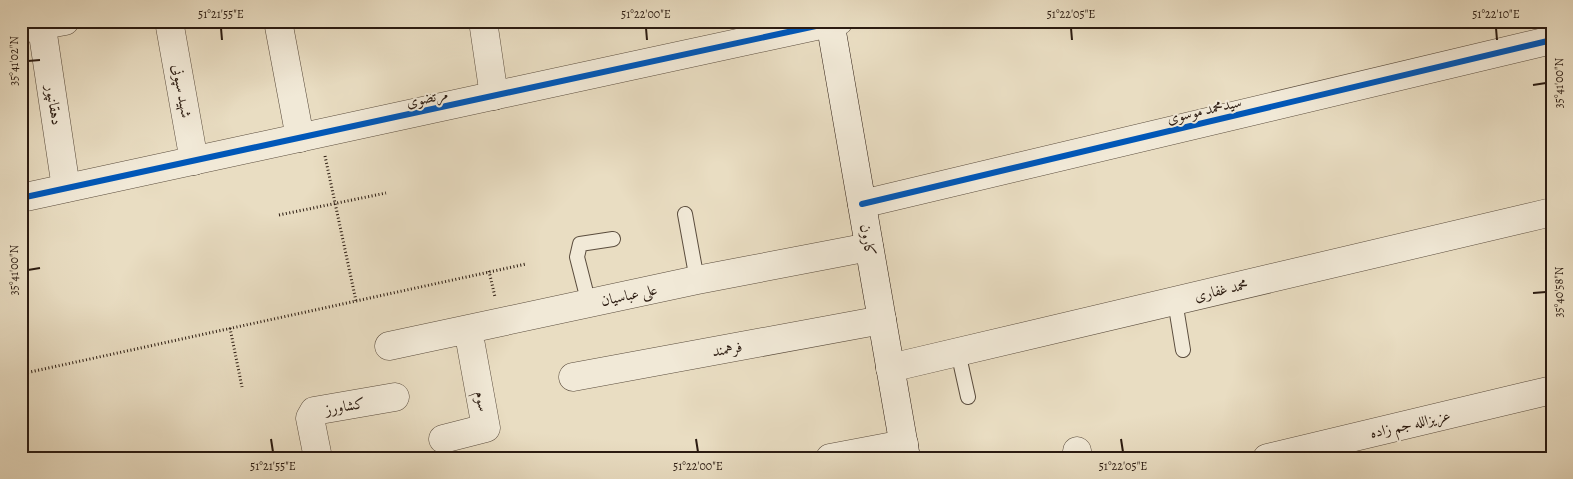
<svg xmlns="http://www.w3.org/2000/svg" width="1573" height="479" viewBox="0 0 1573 479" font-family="Alegreya,Amiri,serif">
<rect width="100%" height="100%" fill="#e9ddc2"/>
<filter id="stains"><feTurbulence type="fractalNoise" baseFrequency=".004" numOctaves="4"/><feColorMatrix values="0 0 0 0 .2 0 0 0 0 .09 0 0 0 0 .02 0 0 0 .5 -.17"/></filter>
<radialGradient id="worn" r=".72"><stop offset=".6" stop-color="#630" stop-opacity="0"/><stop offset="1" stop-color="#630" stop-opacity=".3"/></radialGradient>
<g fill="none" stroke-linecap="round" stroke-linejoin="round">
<g stroke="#5a4c3d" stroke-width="16">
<path id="service" d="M685,214l12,66
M1175,301l8,49
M589,304l-12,-47 3,-13 33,-5
M958,352l10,45"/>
</g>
<g stroke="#5a4c3d" stroke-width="29">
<path id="minor" d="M41,21l25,167
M169,21l25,140
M278,21l22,117
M483,21l11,75
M21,29l44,-8
M862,204l690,-164
M389,346l308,-66 172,-33
M890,368l662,-156
M573,377l309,-57
M443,439l43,-11 -18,-99
M1077,451l1,7
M318,458l-8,-40 4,-7 81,-14
M830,458l74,-14
M1267,458l285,-68"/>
</g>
<g stroke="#5a4c3d" stroke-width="29">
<path id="tertiary" d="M21,198l818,-177"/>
</g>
<g stroke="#2b1b11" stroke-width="29">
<path id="secondary" d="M830,21l76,437"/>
</g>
<path stroke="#2b1b11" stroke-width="3" stroke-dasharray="1 2.5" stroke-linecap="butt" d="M325,156l31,145
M279,215l107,-22
M489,271l6,26
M230,328l12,59
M21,374l505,-110"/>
<use href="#service" stroke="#f1e9d7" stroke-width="14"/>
<use href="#minor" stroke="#f1e9d7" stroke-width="28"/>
<use href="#tertiary" stroke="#f1e9d7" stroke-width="28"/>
<use href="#secondary" stroke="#f1e9d7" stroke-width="28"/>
<g stroke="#f1e9d7" stroke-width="9">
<path id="cycleway" d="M21,198l818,-177
M862,204l690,-164"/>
</g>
<use href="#cycleway" stroke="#0057b8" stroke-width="6"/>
</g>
<path fill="none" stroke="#2b1b11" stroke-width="2" d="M221,28l1,12M646,28l1,12M1071,28l1,12M1496,28l1,12M28,61l12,-1M1533,85l13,-2M28,270l12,-2M1533,293l13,-1M271,439l2,13M696,439l2,13M1121,439l2,13"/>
<g text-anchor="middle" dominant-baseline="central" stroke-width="4" stroke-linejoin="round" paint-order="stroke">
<g font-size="15" fill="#2b1b11" stroke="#f1e9d7">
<text transform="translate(182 91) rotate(80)">شهید سپونی</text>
<text transform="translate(427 98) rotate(-12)">مرتضوی</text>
<text transform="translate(54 105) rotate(81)">دهقانپور</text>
<text transform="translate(1204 110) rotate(-13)">سیدمحمد موسوی</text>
<text transform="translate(868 240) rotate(80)">کارون</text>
<text transform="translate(1221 290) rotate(-13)">محمد غفاری</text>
<text transform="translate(629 295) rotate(-12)">علی عباسیان</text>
<text transform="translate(727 349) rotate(-10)">فرهمند</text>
<text transform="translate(482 401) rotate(79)">سوم</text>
<text transform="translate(345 406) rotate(-10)">کشاورز</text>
<text transform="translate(1410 424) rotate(-13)">عزیزالله جم زاده</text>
</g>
</g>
<rect width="1573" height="479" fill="none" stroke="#e9ddc2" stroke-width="55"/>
<rect x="28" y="28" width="1518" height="424" fill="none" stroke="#2b1b11" stroke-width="2"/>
<g font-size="12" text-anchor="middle" fill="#2b1b11">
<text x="221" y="18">51°21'55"E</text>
<text x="646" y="18">51°22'00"E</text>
<text x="1071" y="18">51°22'05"E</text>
<text x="1496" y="18">51°22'10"E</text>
<text transform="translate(14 61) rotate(-90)" y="4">35°41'02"N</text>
<text transform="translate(1559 83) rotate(-90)" y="4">35°41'00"N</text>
<text transform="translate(14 270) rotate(-90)" y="4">35°41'00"N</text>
<text transform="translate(1559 292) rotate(-90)" y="4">35°40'58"N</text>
<text x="273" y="470">51°21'55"E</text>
<text x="698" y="470">51°22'00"E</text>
<text x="1123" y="470">51°22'05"E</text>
</g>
<rect width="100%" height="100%" filter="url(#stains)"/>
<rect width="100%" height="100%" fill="url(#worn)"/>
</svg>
